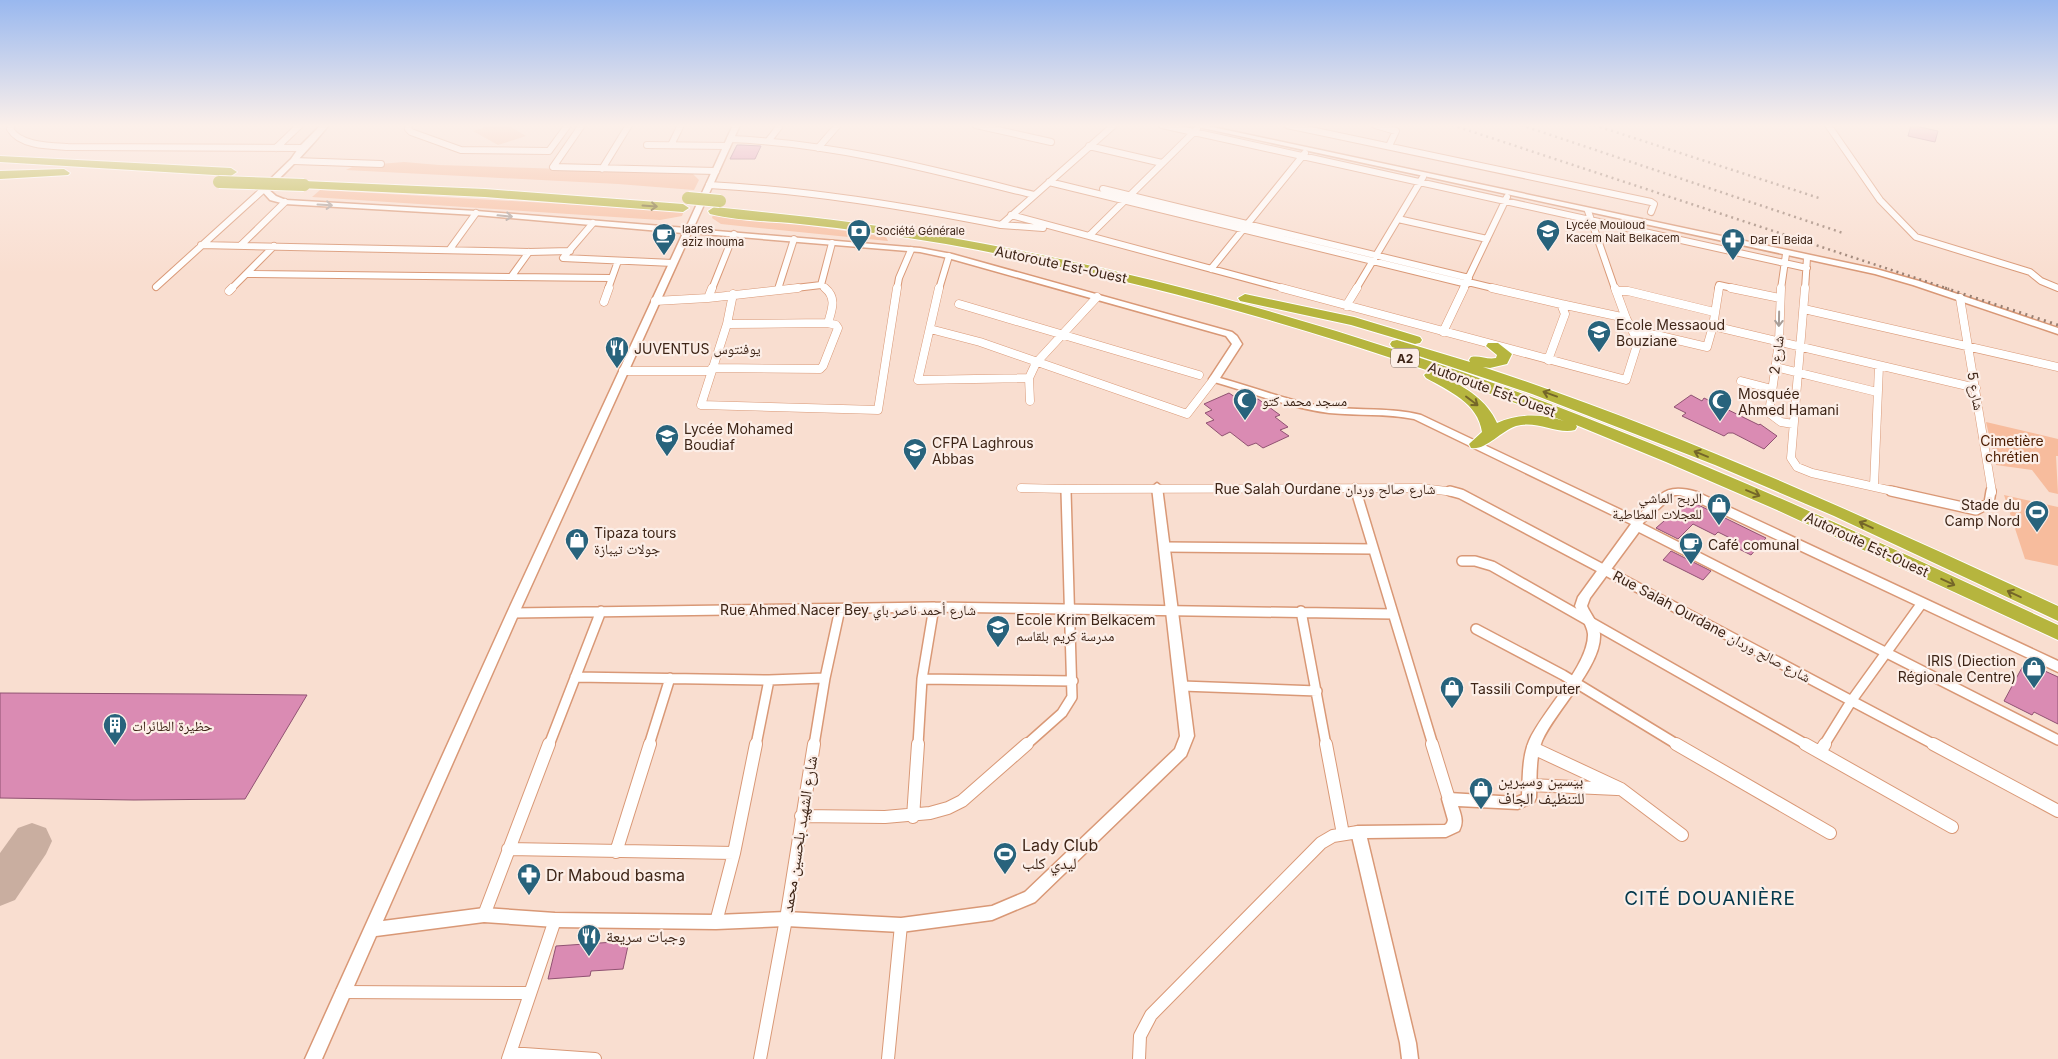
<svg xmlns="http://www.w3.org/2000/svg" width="2058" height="1059" viewBox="0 0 2058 1059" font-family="Inter,'Noto Naskh Arabic',sans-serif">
<rect width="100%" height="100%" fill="#f9ded0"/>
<path fill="#f7bc9d" d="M491,125h16l19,11 -28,9 -25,-14z
M404,162l35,3 253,8 7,7 -5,10 -76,-6 -272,-14 8,-4z
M320,190l364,21 -2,5 -22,4 -348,-23z
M713,214l78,9 95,14 2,4 -167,-17 -9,-6z
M1986,422l72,17v17h-2l2,38 -9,-2 -17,-22 -36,-5z
M2004,495l54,12v59l-33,-7z"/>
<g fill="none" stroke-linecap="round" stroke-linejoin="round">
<path fill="#c9aea0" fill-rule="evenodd" d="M32,823l14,5 6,13 -6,13 -31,46 -15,6v-53l18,-25z"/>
</g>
<path fill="#da8bb3" stroke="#905272" d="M1911,125l27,6 -3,11 -27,-6z
M737,145h4l20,1 -6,13h-25z
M1229,393l6,4 7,-3 10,7 6,-2 22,16 -5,2 13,10 -8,3 9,6 -26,12 -7,-5 -8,3 -18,-14 -8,4 -16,-13 8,-3 -9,-7 7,-3 -8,-6z
M1691,395l11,6 2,-3 55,27 1,-1 17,12 -13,13 -31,-16h-5l-4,3 -42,-20 4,-3 -12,-6z
M1688,500l78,38 -15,17 -14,-7 -4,-4 3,-3 -18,-9 -3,3 -22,-11 -15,15 -22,-11z
M1671,551l40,20 -8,9 -40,-20z
M2025,662l33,15v47l-24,-12 -2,3 -28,-14z
M0,693l205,1 102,1 -62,104 -111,1 -134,-2z
M629,941l-6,28 -32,2 -1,5 -42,3 8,-33z"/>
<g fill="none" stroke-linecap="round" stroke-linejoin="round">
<g stroke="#d99876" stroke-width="8">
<path id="minor-far3" d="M12,125l-2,4c10,17 40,17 58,18l235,1
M409,125l-1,4 3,3 50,18 88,1 19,-26
M582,125l-29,42 163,4
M976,125l75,17
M1162,125l645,143
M1287,125l364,77 3,2 -3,8
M1375,125l21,6 -7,15
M1828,125l52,75 36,37 114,35 11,9 17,7
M730,139c103,4 204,31 304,56
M769,140l10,-13
M647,145l80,1
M671,145l10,-20
M1089,146l73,17
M276,148l24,-23
M818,148l20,-23
M294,161l87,3
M602,169l27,-44
M1049,182l418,102
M709,185c99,5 195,21 292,40l113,-100
M1103,189l366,89
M1588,211l27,78
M1011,215l275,74
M1398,219l89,20
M593,223l-30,35 110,5
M1001,225l42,3
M1089,236l108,-107
M201,245l328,7 41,-1
M241,245l44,-43
M450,249l26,-36
M529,252l-18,25 100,1
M1211,269l94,-116
M246,274l265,3
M1468,282l29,7
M821,285l11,-42
M156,287l108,-98
M231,289l43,-43
M608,289l10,-28
M712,289l22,-55
M778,289l16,-50
M787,289l34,-4 5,4
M897,289l2,-11 12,-28
M939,289l10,-33
M1356,289l67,-112
M1463,289l44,-92
M1718,289l1,-4 18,4
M1781,289l5,-35
M1805,289l2,-31"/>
</g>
<g stroke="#d99876" stroke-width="9">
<path id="minor-far2" d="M825,288c12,10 7,21 3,35
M939,288l-21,92 111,-2
M1282,288l344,92 12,-38 -12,-24 -11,-30
M1492,288l69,16 4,10 -17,46
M1731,288l49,10
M1781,288l-2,54 -10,71 12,9 12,2
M1805,288l-14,170 6,9 15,6 85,19
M229,291l3,-3
M1616,291h12l86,21
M733,294l-6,30 -26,81 177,5 19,-122
M708,298l90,-10
M1960,298l32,194
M655,301l53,-3 4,-10
M604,302l5,-14
M959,304l240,71
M1561,304l65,14
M1346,306l11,-18
M1804,309l254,58
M1713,326l263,62
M930,329l50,13 207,72 27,-35
M1443,332l21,-44
M1635,333l21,2 51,12 6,-21 6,-38
M1775,367l102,25
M712,368l108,1 3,-3 15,-38 -2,-3 -8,-2 -101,1
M623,371h88
M1741,381l31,8
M1030,401l-1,-23 7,-15 61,-66
M1874,486l5,-120
M1355,487l2,5
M1021,488l45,1
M1066,492v-3l356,-1 32,4"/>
</g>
<g stroke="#d99876" stroke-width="12">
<path id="minor-far1" d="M1356,491l77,254
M1450,491l11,3 474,251
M1891,491l85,19 13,-7 2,-12
M1637,526l421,214
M1165,547l208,2
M1462,561h13l17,5 315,179
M1301,611l25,134
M513,613l421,-6 459,7
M1476,629l87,46 115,70
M575,677l194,3 56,-2
M922,679l151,2
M1182,686l135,5
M549,745l52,-134
M649,745l21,-67
M756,745l13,-65
M814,745l11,-67 15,-69
M918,745l4,-66 12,-72
M1026,745l36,-32 10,-16 -6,-206
M1824,745l28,-45 70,-97"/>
</g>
<g stroke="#d99876" stroke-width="14">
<path id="minor" d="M1326,744l17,90
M1432,744l17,55
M1676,744l154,89
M1805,744l147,83
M1933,744l125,67
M1533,748l88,41 61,46
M1820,752l5,-8
M1530,785l87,4
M801,816l84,1 45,-4 18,-5 14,-7 65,-57
M913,817l5,-73
M508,849l226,4
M616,852l34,-108
M484,915l65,-171
M716,922l18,-69 22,-109
M342,992l188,1
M510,1053l85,6
M508,1059l47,-139
M760,1059l26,-140 28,-175
M888,1059l13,-134
M1139,1059l1,-23 11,-21 170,-172 12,-7 25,-4"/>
</g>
<g stroke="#d99876" stroke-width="3">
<path id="tertiary" d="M321,125h8c-19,23 -39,44 -61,64l8,7 10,4 190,11 210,17 47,-103h7l-47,104 227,19 32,6 280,78 5,4 5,8 -22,34c36,10 71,24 108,29 31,4 62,0 93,8l215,102c24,-21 27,-35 61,-25l361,169v11l-369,-174 -9,-3h-6l-31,28 -2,6 -51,69 -3,8c4,9 12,18 13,28 2,32 -45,77 -58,107 -7,18 -5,38 -6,57l-2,4 -16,7 -60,-3c3,9 6,16 1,25l-13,6 -79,1 49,205 2,16h-16l-2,-16 -49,-211 2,-4 5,-2 87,-1 2,-2 1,-3 -6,-21 2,-4 5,-2 68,4 5,-2c1,-18 0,-37 7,-54 13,-30 60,-76 59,-107 -1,-10 -9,-19 -13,-28l3,-9 53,-73 -217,-105c-28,-6 -56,-3 -85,-6 -40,-5 -79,-21 -118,-32l-2,-2 23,-35 -6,-8 -278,-78 -28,-6 -229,-19 -172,380 -136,308 101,-13 71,5 161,2 70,-3 115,6 91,-12 33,-14 150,-143 5,-13 -28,-249 5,-4 5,4 32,249 -8,20 -151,146 -43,18 -91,12 -115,-6 -70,3 -161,-2 -71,-5 -108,14 -54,123h-17l202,-446 176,-380 -207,-18 -191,-11 -15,-4 -10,-11 31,-30 9,-13z
M1189,125h14l673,144 43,12 139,47v6l-145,-49 -38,-11z"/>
</g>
<g stroke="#fff" stroke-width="2">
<path id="motorway" d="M0,156l231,12 6,4 -6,4 -231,-14z
M64,169l6,4 -2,2 -68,4v-8z
M304,181l181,8 198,15 6,4 -6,4 -198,-15 -185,-9 -2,-3 2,-3z
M714,207c78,8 156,16 233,30 154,27 306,66 455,115 226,73 441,173 656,273v15l-281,-130 -111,-48 -90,-37 1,2 -2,3c-17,5 -38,-10 -59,-4 -15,5 -31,25 -45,22l-2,-4 13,-12c-4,-29 -33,-41 -56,-54l-2,-3 5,-4c-157,-55 -319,-97 -483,-127 -48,-8 -97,-15 -146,-20 -29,-3 -62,-3 -90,-10l-2,-3zM1445,377l119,44c-23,-7 -45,-8 -67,2 -10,-23 -31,-35 -52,-46z
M1245,294l109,23 66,20 2,3 -2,3 -5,1 -64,-19 -111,-24 -2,-3z
M1397,340l73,22 -1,-2 2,-3c9,-2 16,3 25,1l1,-3 -11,-9 2,-3h10l14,11 -5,10 -17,4 -7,-1c198,65 386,152 575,239v15l-224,-105 -119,-51 -183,-71 -140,-47 -2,-3 2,-3z"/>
</g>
<use href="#minor-far3" stroke="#fff" stroke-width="6"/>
<use href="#minor-far2" stroke="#fff" stroke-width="8"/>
<use href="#minor-far1" stroke="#fff" stroke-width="9"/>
<use href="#minor" stroke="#fff" stroke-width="12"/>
<use href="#tertiary" fill="#fff" fill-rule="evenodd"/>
<use href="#motorway" fill="#b6b53e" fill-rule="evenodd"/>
<path stroke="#997f71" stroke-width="2.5" stroke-dasharray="2 4" stroke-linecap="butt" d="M1452,125l497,164
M1521,125l322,108
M1594,125l225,73"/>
<path stroke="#997f71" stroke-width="3" stroke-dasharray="2 4.5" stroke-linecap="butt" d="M1945,288l113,37"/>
<g stroke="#fff" stroke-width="14" stroke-linecap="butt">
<path id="motorway-bridge" d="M219,182l85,3
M688,198l32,3"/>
</g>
<use href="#motorway-bridge" stroke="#b6b53e" stroke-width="12"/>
</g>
<defs><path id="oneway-shaft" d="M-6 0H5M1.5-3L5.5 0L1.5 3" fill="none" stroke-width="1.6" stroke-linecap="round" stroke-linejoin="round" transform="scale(1.25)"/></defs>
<g stroke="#a89d97">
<use href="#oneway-shaft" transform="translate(325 205) rotate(3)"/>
<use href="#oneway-shaft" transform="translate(505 216) rotate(5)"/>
<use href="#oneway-shaft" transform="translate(1779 319) rotate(91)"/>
</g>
<g stroke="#746629">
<use href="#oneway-shaft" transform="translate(650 206) rotate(4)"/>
<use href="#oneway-shaft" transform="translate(1550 394) rotate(-160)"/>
<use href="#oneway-shaft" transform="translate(1472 401) rotate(37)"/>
<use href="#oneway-shaft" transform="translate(1701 454) rotate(-158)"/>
<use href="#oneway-shaft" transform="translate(1753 493) rotate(23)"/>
<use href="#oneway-shaft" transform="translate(1866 525) rotate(-155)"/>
<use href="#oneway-shaft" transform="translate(1948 582) rotate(25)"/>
<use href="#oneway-shaft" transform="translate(2014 594) rotate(-155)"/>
</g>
<linearGradient id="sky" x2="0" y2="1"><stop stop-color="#99b8ef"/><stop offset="0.46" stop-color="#fcf0ea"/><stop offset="1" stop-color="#fcf0ea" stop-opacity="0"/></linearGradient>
<rect width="2058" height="273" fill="url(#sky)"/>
<defs>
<g id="bank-pin" transform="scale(1.25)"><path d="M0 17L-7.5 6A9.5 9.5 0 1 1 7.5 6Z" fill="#28637c" stroke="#fceee7"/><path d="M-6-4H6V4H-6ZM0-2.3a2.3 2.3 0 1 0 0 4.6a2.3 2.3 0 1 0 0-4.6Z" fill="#fff"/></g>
<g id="school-pin" transform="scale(1.25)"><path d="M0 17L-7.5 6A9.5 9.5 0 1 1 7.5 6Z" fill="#28637c" stroke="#fceee7"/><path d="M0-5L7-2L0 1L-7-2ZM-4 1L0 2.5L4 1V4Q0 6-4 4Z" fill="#fff"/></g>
<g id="cafe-pin" transform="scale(1.25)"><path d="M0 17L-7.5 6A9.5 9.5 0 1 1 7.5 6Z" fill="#28637c" stroke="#fceee7"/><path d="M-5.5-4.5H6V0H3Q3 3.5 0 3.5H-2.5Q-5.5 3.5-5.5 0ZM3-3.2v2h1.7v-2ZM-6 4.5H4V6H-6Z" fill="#fff"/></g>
<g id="pharmacy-pin" transform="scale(1.25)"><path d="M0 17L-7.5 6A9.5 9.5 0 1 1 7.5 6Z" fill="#28637c" stroke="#fceee7"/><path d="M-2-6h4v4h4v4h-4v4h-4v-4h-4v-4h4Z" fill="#fff"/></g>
<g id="restaurant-pin" transform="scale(1.25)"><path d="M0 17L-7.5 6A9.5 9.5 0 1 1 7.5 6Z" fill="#28637c" stroke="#fceee7"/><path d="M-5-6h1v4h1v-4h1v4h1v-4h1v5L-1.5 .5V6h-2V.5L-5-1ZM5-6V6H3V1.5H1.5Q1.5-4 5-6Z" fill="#fff"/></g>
<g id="mosque-pin" transform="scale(1.25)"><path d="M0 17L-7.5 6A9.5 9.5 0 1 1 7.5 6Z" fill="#28637c" stroke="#fceee7"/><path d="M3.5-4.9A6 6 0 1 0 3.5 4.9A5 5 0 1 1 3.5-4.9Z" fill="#fff"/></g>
<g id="university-pin" transform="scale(1.25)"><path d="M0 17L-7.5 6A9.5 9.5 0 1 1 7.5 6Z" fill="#28637c" stroke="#fceee7"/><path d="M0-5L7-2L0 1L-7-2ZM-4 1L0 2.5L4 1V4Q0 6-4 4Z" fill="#fff"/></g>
<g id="shop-pin" transform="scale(1.25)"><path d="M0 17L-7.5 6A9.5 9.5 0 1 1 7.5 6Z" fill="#28637c" stroke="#fceee7"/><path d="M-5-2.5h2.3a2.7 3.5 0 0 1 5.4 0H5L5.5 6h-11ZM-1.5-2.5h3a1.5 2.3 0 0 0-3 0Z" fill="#fff"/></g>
<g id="stadium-pin" transform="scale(1.25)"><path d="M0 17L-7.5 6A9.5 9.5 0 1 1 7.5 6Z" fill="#28637c" stroke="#fceee7"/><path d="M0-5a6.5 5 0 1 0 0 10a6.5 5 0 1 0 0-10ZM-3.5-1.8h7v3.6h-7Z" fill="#fff"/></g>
<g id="building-pin" transform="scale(1.25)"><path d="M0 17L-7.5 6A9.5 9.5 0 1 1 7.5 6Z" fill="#28637c" stroke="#fceee7"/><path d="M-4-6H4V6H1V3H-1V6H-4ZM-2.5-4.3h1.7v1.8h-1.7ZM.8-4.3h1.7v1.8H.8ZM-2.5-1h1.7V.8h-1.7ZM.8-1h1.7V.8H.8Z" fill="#fff"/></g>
</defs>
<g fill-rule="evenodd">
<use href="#bank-pin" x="859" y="231"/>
<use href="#school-pin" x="1548" y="231"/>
<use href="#cafe-pin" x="664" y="235"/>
<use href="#pharmacy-pin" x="1733" y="240"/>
<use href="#school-pin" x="1599" y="332"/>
<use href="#restaurant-pin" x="617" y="348"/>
<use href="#mosque-pin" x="1245" y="400"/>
<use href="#mosque-pin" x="1720" y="401"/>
<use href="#school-pin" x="667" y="436"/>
<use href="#university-pin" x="915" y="450"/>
<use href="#shop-pin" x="1719" y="505"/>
<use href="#stadium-pin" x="2037" y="512"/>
<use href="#shop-pin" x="577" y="540"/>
<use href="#cafe-pin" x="1691" y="544"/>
<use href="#school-pin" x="998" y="627"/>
<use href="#shop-pin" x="2034" y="668"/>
<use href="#shop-pin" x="1452" y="688"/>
<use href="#building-pin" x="115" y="725"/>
<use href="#shop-pin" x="1481" y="789"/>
<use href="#stadium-pin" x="1005" y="854"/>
<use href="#pharmacy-pin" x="529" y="875"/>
<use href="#restaurant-pin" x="589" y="936"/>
</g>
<g text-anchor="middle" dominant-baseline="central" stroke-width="4.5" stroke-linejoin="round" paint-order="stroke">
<g font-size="11" fill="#3e2517" stroke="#fceee7" text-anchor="start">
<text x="1566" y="225">Lycée Mouloud<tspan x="1566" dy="13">Kacem Nait Belkacem</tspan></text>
<text x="682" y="229">laares<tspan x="682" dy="13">aziz lhouma</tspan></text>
<text x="876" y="231">Société Générale</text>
<text x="1750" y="240">Dar El Beida</text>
</g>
<rect fill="#fceee7" stroke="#776155" stroke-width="1" x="1391" y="348.5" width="28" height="19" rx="4"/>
<g font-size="12" font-weight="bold" fill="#3e2517">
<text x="1405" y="358">A2</text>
</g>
<g font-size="14" fill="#3e2517" stroke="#fceee7">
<text transform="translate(1061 264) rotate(12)">Autoroute Est-Ouest</text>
<text transform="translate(1776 355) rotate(-83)">شارع 2</text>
<text transform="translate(1492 389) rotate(20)">Autoroute Est-Ouest</text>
<text transform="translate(1976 391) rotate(80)">شارع 5</text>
<text x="1325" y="488">Rue Salah Ourdane شارع صالح وردان</text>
<text transform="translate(1867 544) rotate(25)">Autoroute Est-Ouest</text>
<text x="848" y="609">Rue Ahmed Nacer Bey شارع أحمد ناصر باي</text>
<text transform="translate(1712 626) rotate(28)">Rue Salah Ourdane شارع صالح وردان</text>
</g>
<g font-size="14" fill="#3e2517" stroke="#fceee7" text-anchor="start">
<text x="1616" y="324">Ecole Messaoud<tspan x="1616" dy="16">Bouziane</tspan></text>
<text x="634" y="348">JUVENTUS يوفنتوس</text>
<text x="1738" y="393">Mosquée<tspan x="1738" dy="16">Ahmed Hamani</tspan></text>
<text x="1262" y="400">مسجد محمد كتو</text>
<text x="684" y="428">Lycée Mohamed<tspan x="684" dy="16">Boudiaf</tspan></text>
<text x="932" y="442">CFPA Laghrous<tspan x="932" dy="16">Abbas</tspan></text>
<text x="1702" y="497" text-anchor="end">الربح الماشي<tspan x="1702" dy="16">للعجلات المطاطية</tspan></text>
<text x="2020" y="504" text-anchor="end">Stade du<tspan x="2020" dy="16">Camp Nord</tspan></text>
<text x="594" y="532">Tipaza tours<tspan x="594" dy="16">جولات تيبازة</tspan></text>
<text x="1708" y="544">Café comunal</text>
<text x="1016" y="619">Ecole Krim Belkacem<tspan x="1016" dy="16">مدرسة كريم بلقاسم</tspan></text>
<text x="2016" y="660" text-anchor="end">IRIS (Diection<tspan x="2016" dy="16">Régionale Centre)</tspan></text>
<text x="1470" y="688">Tassili Computer</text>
<text x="132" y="725">حظيرة الطائرات</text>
</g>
<g font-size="14" fill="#4b1c00" stroke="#fceee7">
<text x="2012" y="440">Cimetière<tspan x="2012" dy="16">chrétien</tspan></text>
</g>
<g font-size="16" fill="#3e2517" stroke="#fceee7" text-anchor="start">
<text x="1498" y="780">بيسين وسيرين<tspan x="1498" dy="18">للتنظيف الجاف</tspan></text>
<text x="1022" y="845">Lady Club<tspan x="1022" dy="18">ليدي كلب</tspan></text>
<text x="546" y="875">Dr Maboud basma</text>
<text x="606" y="936">وجبات سريعة</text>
</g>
<g font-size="16" fill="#3e2517" stroke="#fceee7">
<text transform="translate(799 834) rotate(-81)">شارع الشهيد بلحسين محمد</text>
</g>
<g font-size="19" letter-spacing="1" fill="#05394c" stroke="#fceee7">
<text x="1710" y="898">CITÉ DOUANIÈRE</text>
</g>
</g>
</svg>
